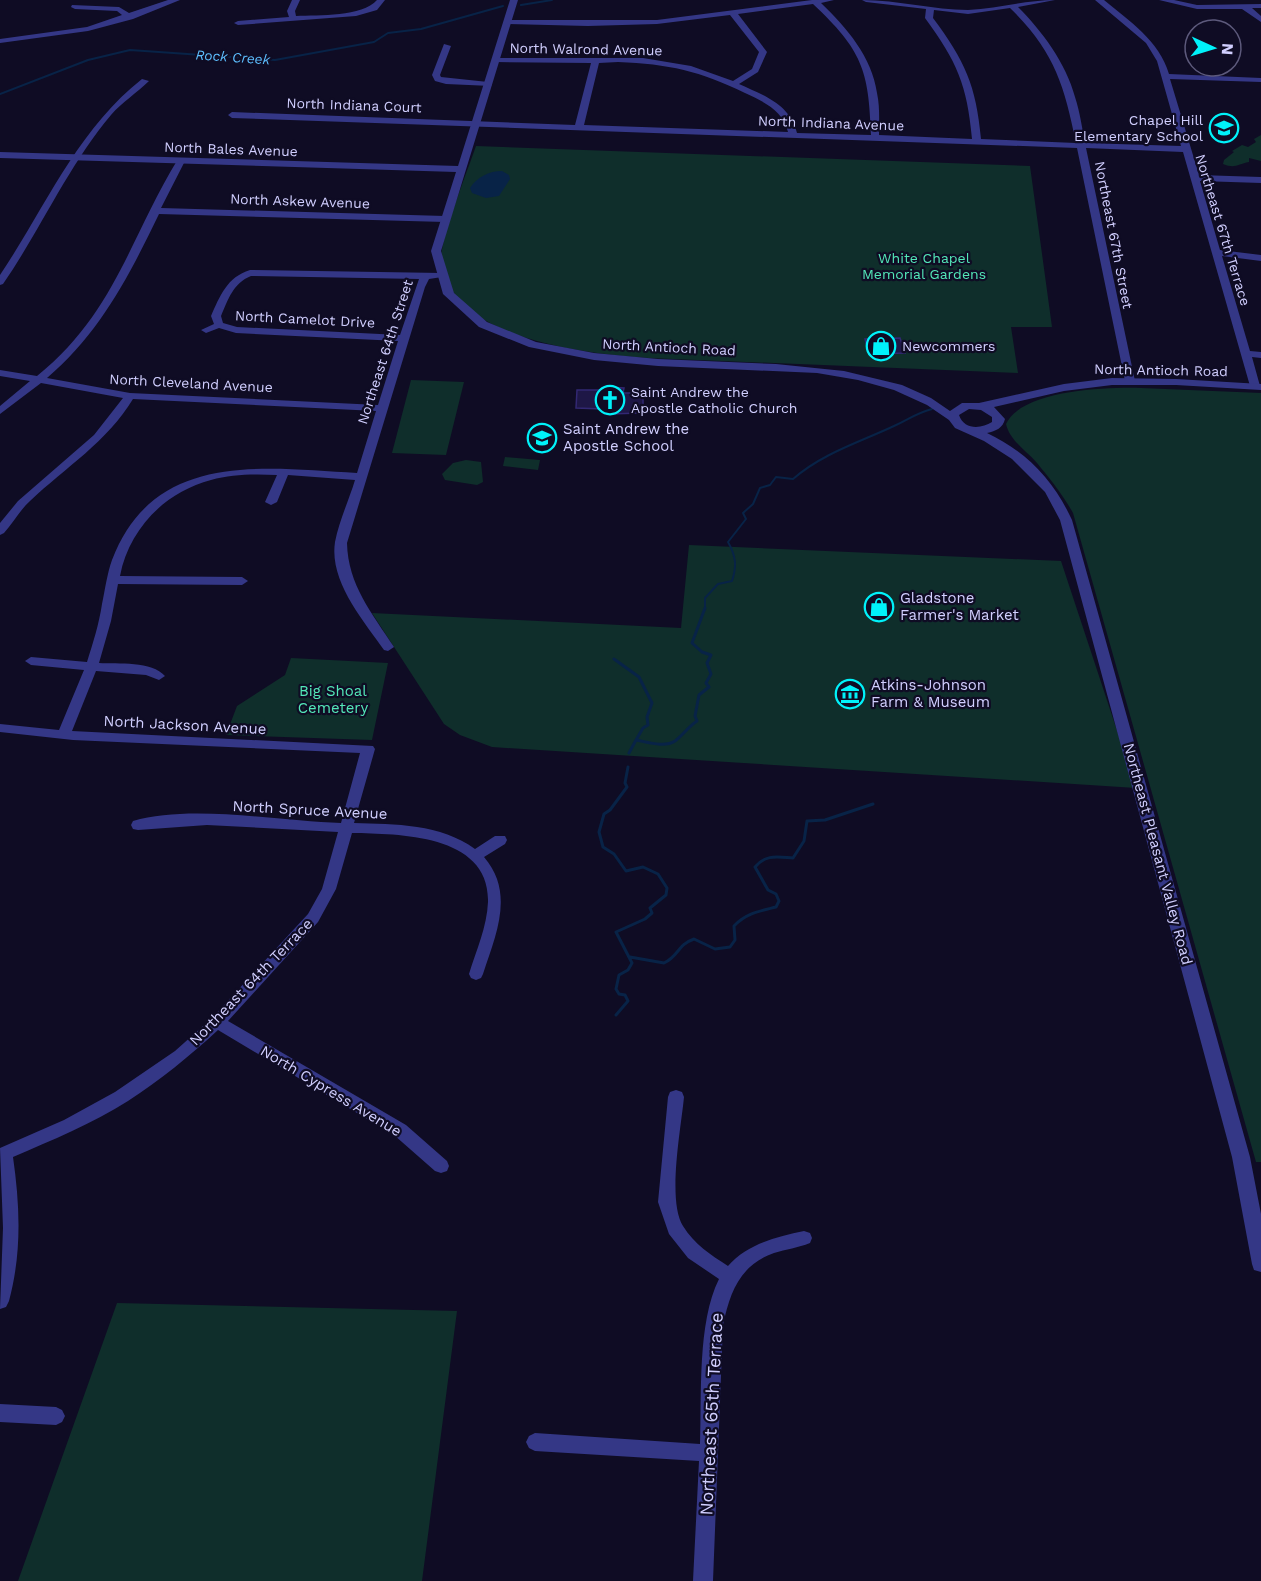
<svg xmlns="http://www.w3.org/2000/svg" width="1261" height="1581" viewBox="0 0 1261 1581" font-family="'Work Sans',sans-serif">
<rect width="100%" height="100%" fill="#0f0c24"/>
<path fill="#0f2e2b" d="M1261,135v26l-12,-3v4c-11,2 -14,7 -26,2l1,-4 10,-8 -2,-1 10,-6 6,2 8,-5 -2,-3z
M476,146l554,20 22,161h-41l7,46 -370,-15c-60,-4 -199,-18 -207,-98 -1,-20 27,-91 35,-114z
M411,380l53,2 -18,73 -54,-2z
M1141,388l120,5v769h-5l-183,-649c-10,-18 -23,-34 -36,-50 -11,-13 -27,-22 -31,-39 16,-34 100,-37 135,-36z
M505,457l35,3 -2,10 -35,-4z
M466,460l15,2 2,20 -6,3 -32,-5 -3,-6 11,-11z
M689,545l372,16 75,227 -644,-41 -32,-12 -16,-11 -72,-111 309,15z
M291,658l97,5 -16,77 -146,-5 11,-29 48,-31z
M117,1303l340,8 -35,270h-404z"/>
<path fill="#082347" d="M502,171l7,4 1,4 -11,17 -13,2 -14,-5 -2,-5c7,-11 19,-17 32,-17z"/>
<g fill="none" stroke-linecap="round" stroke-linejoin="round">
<path stroke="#082347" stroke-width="2" d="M521,5l31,-5
M0,94l88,-34 42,-10 145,10 99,-18 14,-9 33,-4 82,-23
M705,610v-12l13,-14 14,-3c5,-15 4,-25 -4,-39l18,-23 -3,-6 10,-9 7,-16 10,-3 6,-8 17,2c30,-26 67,-37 101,-53 16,-7 20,-12 38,-17"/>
<path stroke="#082347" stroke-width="3" d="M614,659l25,18 13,26 -5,14 1,8 -5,3 -7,12
M629,753l7,-13c11,2 29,8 39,1 8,-6 13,-14 22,-20l-2,-5 4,-21 10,-8 -3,-4 5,-9 -4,-11 4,-8 -9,-3 -10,-9 13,-35
M630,957l34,6c15,-7 13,-18 30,-24l21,10 15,-2 5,-7 -1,-14c12,-13 26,-15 42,-19l3,-6 -3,-7 -8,-4 -13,-23c11,-13 22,-10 38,-9l11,-17 3,-20 18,-1 48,-16
M616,1015l12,-14 -3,-6 -6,-1 -3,-5 3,-14 9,-5 4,-7 -16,-31 29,-13 7,-6 -2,-5 16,-13 1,-7 -9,-14 -15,-7 -17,4 -12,-17 -11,-7 -4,-15 5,-18 6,-4 17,-23 -2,-4 3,-16"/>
</g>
<path fill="#1e1746" stroke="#322873" stroke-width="1.5" d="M900,338l5,15 -36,1 -4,-15z
M605,387l19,1 -1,5h20v14h-4v6l-29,1v-2h-6v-3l-28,-1 1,-18h28z"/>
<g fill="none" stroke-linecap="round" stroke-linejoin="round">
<path fill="#343786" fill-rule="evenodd" d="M168,0h12l-47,19 -45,12 -88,12v-4l87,-12 35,-12 -5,-4 -42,-2 -4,-2 1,-2 47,2 10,6z
M292,0h8l-5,11 1,5c23,-1 66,1 81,-16h8l-8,10 -21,6 -118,9 -4,-2 4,-2 51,-4 -2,-6z
M812,0h22l-13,3c26,25 51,54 56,90 3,14 2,28 2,42l93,4c-5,-55 -15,-77 -47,-121l1,-9 -60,-7 -4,-2c36,0 72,10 106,10 29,-1 57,-10 87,-10l-37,7c24,24 48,56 57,90 5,15 7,31 10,46l96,3 -24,-85 -11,-18 -51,-43h9c26,22 55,40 65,74l92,4v4l-91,-3 29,96 62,2v6l-61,-2 20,69 41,5v6l-39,-5 28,95 11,1v6l-9,-1 8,29 -1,2h-8l-1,-2 -67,-234 -97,-4 49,233 -5,3 -5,-3 -48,-233 -845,-30 -4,-3 4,-3 343,13 16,-62 -95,-1h-3v-4h150l48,8 42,15 19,-12 7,-17 -29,-37 -73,9 -69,2 -81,-2h-3v-4h153zM813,4c49,46 56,66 58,131l-74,-2c-7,-29 -34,-38 -58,-49l19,-12 9,-20 -29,-38zM1010,8c44,43 54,76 66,135l-95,-4c-5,-54 -16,-78 -48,-121l1,-8 34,4zM618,62c51,2 82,9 127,31 19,9 38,17 43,39l-204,-7 15,-62z
M1159,0h15l23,5 64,-1v4h-9l9,8v6l-19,-13h-45z
M444,44l7,2 -11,29 1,2 47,5 4,2 -1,2 -45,-2 -11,-3 -3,-6z
M142,79l7,2c-12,12 -27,21 -38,34 -43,51 -70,114 -108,169l-3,1v-10c45,-67 77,-145 142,-196z
M178,159l7,2 -24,47 284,8 5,3 -5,3 -286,-8c-30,62 -59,119 -112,164l83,15 248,12 20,-64 -162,-8 -17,-5 -13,5 -5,-3 13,-6 -3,-8c9,-20 16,-39 39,-46l192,3v4l-13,2 -4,8 -78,256c1,42 25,70 47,104l-6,4 -4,-1c-21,-30 -55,-69 -49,-108 4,-21 14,-42 20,-62l-67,-5 -11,27 -6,3 -6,-3 12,-27c-22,-1 -45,-1 -66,5 -46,12 -82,49 -91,96l122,1 6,4 -6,4 -124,-1 -7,37 -12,42c19,1 53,-2 66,13l-6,4 -13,-5 -50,-4 -24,60 301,15 2,3 -21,74c41,1 87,1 121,26l20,-13h10l2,4 -2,4 -21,13c31,36 12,77 -1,117l-2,4 -5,2 -5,-2 -2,-4c7,-23 18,-47 19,-72 2,-68 -89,-68 -136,-69l-16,56 -18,33 -90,99 178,104 41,36 2,5 -2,5 -6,2 -6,-2 -41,-36 -176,-105c-28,26 -58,50 -90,71 -36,23 -76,39 -115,56 7,49 9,95 -4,144l-3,6 -6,2 3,-81 -3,-80 64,-28 51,-28 60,-41 37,-33 96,-104 14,-25 16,-57 -131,-7 -69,5 -5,-1 -2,-4 2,-4c57,-17 147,0 208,2l19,-70 -287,-13 -73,-8v-8l59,6 25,-60 -53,-5 -6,-4 6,-4 56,5c6,-19 12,-38 15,-58 3,-14 5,-30 10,-44 42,-110 151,-92 245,-87l19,-62 -243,-12c-26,43 -67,68 -103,102 -10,9 -17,22 -26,32l-4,2v-12l18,-22 76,-66 29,-37 -82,-15 -41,31v-8l30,-25 -30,-5v-6l37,6c78,-63 92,-137 141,-217zM251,276l168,3 -19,56 -163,-8 -14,-4 -2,-7c7,-16 12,-33 30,-40z
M676,1090l6,2 2,5c-3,32 -17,103 -1,129 11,18 28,29 45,40 19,-22 48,-29 76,-35l6,2 2,5 -2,5c-12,5 -24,6 -36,10 -34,12 -44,39 -51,72l-10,256h-20l6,-120 -164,-10 -6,-3 -3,-6 3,-6 6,-3 165,11c2,-49 -3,-121 19,-165l-31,-21 -19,-24 -11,-32 10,-105 2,-5z
M0,1404l56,3 6,3 3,6 -3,6 -6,3 -56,-3z"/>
<path fill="#343786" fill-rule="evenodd" d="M510,0h8l-77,251 13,42 33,29 49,20 58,11 64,6 118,5 68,7 58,14 29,13 19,13 12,-8h17l85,-19 48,-6 64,1 85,5v6l-85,-5h-64l-48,6 -70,16 11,12c-2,9 -9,12 -18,14 40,19 67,48 85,87l178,637 11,57v58l-7,-2 -2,-6 -20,-107 -172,-637 -15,-28 -33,-33 -28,-18 -29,-13 -6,-8 -22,-15 -33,-15 -36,-10 -41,-7 -159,-7 -64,-6 -65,-13 -50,-20 -36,-33 -12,-43 25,-79 -456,-14v-6l458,14zM969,409l12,1 11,7v5c-11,7 -28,8 -33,-7z"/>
</g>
<defs>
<g id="school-ring" transform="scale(1.5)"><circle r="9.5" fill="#0f0c24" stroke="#00f2fa" stroke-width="1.5"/><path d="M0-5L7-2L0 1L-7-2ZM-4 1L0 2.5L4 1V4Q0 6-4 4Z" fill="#00f2fa"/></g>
<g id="shop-ring" transform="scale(1.5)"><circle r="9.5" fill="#0f0c24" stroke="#00f2fa" stroke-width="1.5"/><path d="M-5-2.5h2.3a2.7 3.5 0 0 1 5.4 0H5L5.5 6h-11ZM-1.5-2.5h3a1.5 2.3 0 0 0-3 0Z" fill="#00f2fa"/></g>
<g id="church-ring" transform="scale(1.5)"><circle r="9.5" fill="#0f0c24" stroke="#00f2fa" stroke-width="1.5"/><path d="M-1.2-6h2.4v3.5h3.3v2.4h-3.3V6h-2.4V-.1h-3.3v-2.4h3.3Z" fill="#00f2fa"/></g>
<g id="museum-ring" transform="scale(1.5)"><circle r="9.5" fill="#0f0c24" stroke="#00f2fa" stroke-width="1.5"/><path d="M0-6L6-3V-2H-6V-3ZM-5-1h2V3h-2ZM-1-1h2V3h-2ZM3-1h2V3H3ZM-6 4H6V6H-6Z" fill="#00f2fa"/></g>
</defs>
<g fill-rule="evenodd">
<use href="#school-ring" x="1224" y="128"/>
<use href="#shop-ring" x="881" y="346"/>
<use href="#church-ring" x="610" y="400"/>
<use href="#school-ring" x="542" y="438"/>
<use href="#shop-ring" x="879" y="607"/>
<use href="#museum-ring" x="850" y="694"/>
</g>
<g text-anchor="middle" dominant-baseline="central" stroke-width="4.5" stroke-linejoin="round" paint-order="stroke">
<g font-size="14" fill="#d1cfff" stroke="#0f0c24">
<text transform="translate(586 49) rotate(1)">North Walrond Avenue</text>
<text transform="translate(354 105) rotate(2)">North Indiana Court</text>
<text transform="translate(831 123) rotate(2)">North Indiana Avenue</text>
<text transform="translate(231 149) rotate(2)">North Bales Avenue</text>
<text transform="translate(300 201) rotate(2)">North Askew Avenue</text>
<text transform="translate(1223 230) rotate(73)">Northeast 67th Terrace</text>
<text transform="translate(1114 235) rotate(79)">Northeast 67th Street</text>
<text transform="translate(305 319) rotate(3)">North Camelot Drive</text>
<text transform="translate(669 347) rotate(3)">North Antioch Road</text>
<text transform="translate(385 352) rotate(-72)">Northeast 64th Street</text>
<text transform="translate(1161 370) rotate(1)">North Antioch Road</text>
<text transform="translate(191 383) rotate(3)">North Cleveland Avenue</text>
</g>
<g font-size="14" font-style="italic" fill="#5dbfff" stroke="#0f0c24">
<text transform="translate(233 57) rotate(4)">Rock Creek</text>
</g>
<g font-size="14" fill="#d1cfff" stroke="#0f0c24" text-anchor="start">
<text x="1203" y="120" text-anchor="end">Chapel Hill<tspan x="1203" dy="16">Elementary School</tspan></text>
<text x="902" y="346">Newcommers</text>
<text x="631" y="392">Saint Andrew the<tspan x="631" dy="16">Apostle Catholic Church</tspan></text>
</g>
<g font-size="14" fill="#53e7b8" stroke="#0f0c24">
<text x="924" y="258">White Chapel<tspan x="924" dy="16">Memorial Gardens</tspan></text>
</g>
<g font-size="15" fill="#d1cfff" stroke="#0f0c24" text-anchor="start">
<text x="563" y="429">Saint Andrew the<tspan x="563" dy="17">Apostle School</tspan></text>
<text x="900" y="598">Gladstone<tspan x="900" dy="17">Farmer's Market</tspan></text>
<text x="871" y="685">Atkins-Johnson<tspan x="871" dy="17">Farm &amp; Museum</tspan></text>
</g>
<g font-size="15" fill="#53e7b8" stroke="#0f0c24">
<text x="333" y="691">Big Shoal<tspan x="333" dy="17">Cemetery</tspan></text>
</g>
<g font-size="15" fill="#d1cfff" stroke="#0f0c24">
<text transform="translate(185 725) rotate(3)">North Jackson Avenue</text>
<text transform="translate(310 810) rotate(3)">North Spruce Avenue</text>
<text transform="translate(1158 854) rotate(75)">Northeast Pleasant Valley Road</text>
<text transform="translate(251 982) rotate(-46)">Northeast 64th Terrace</text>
<text transform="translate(331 1091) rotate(31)">North Cypress Avenue</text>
</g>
<g font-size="18" fill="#d1cfff" stroke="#0f0c24">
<text transform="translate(711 1414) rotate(-87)">Northeast 65th Terrace</text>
</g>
</g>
<g transform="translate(1213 48) rotate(94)"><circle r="28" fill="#0f0c24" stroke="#5d5a7c" stroke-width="1.5"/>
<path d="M0-4.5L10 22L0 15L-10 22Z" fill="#00f2fa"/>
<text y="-9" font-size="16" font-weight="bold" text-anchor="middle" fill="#d1cfff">N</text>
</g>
</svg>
